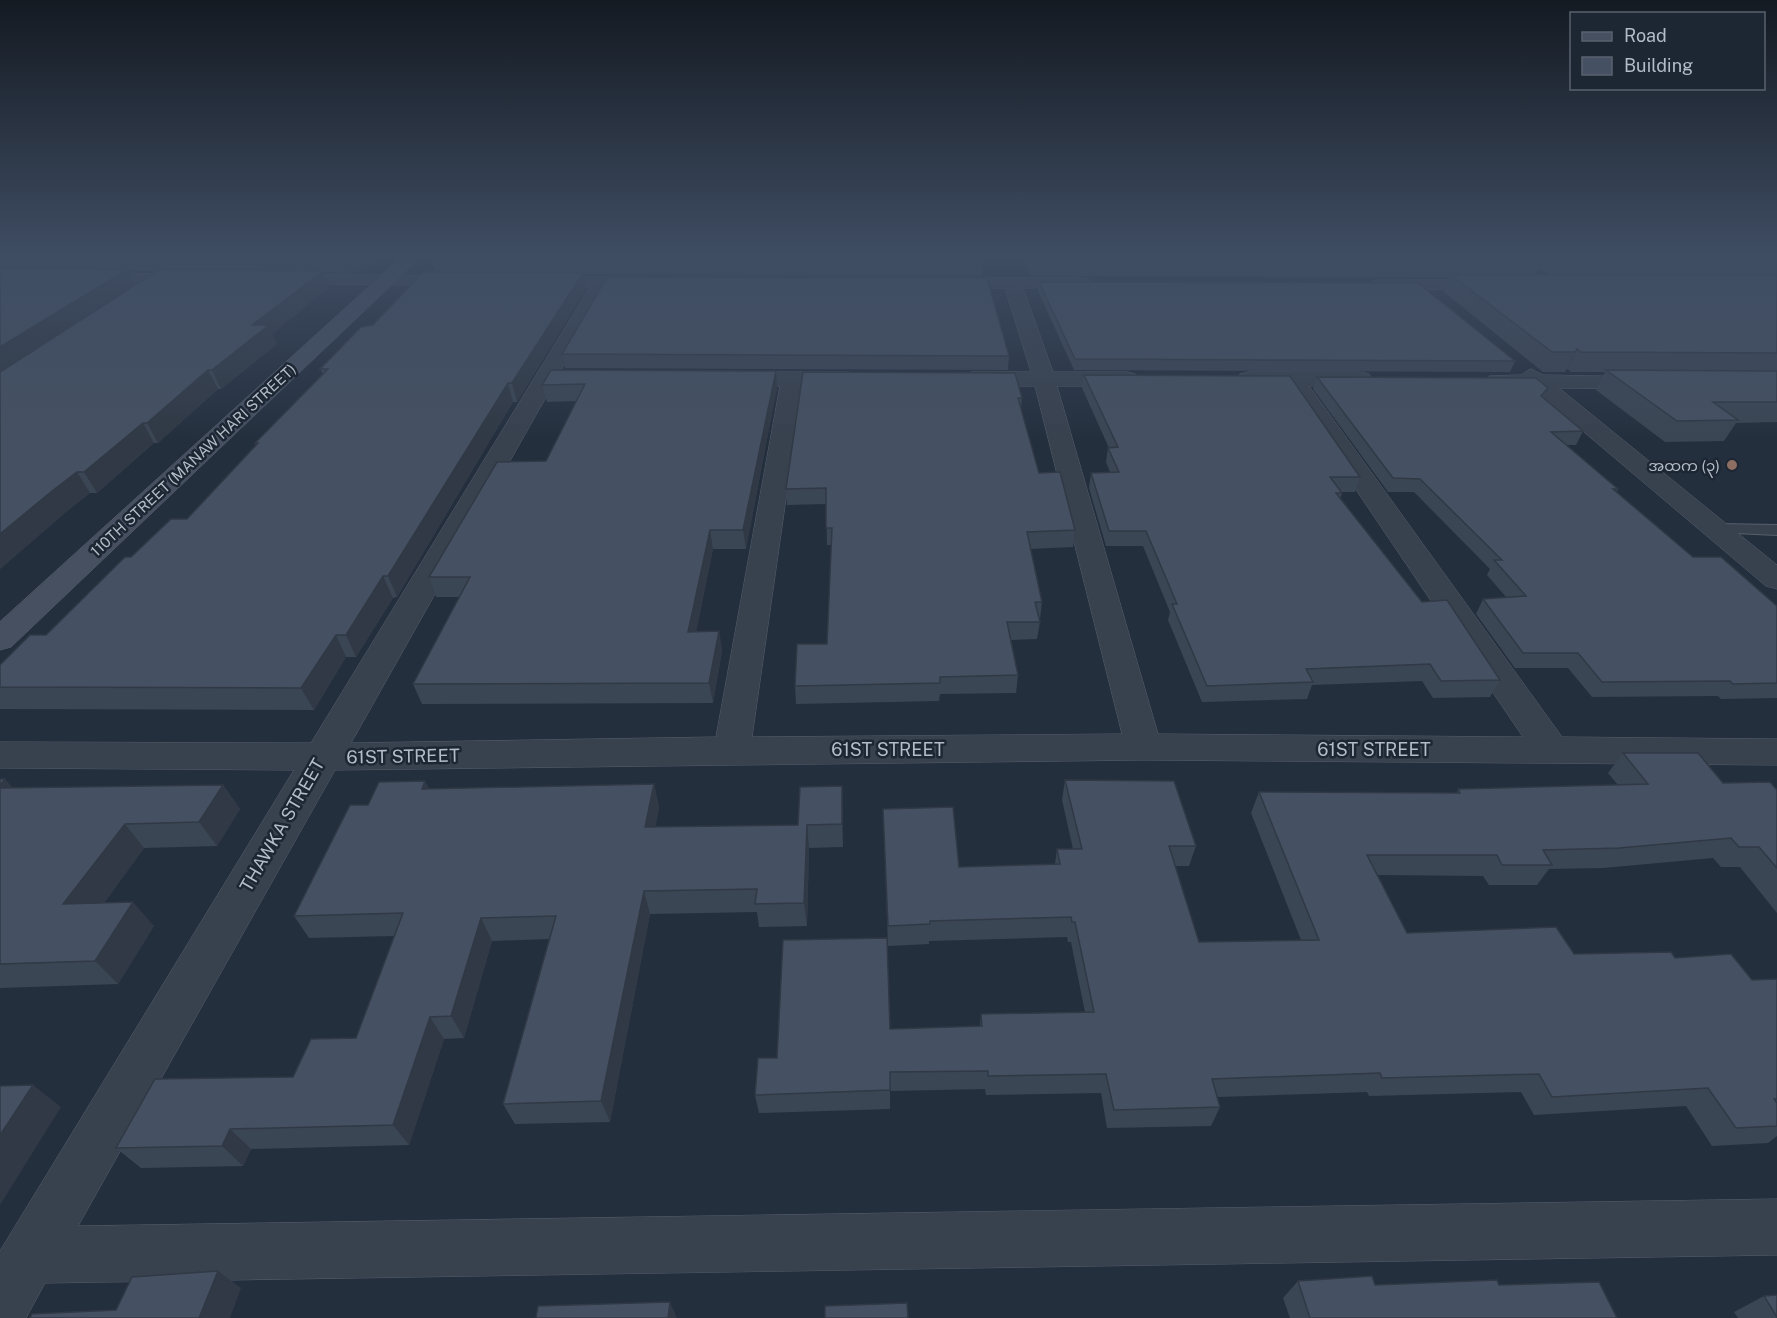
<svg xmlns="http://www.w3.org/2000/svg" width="1777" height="1318" viewBox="0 0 1777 1318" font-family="'Public Sans','Noto Sans Myanmar',sans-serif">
<rect width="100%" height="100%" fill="#242f3e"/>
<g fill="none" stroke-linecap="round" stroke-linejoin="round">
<g stroke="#565f6c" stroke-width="2">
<path id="lane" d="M1717,524l60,1v10l-65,-3 -3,-3 3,-3z"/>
</g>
<g stroke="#565f6c" stroke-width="1">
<path id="street" d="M0,272l191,2 9,5 -9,5 -191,-2z
M282,274l176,2 9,5 -9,5 -182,-3 -3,-4 3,-4z
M540,276l110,1 9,5 -9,5h-42l-257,456 365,-6 64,-351 -56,-2 -3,-5 3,-5 8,-2h116l8,2 3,5 -3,5 -54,2 -50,351 370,-3 -87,-348h-63l-8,-2 -3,-5 3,-5 8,-2h59l-26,-84h-60l-9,-5 9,-5h137l6,1 3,4 -3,4 -65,1 30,84h74l8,2 3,5 -3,5 -8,2h-70l101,348 365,3 -237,-351 -46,-2 -3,-5 3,-5 8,-2h113l8,2 3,5 -3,5 -60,2 253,351 215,2v26l-633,-5 -809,10 -257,456 1699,-27v56l-1732,28 -19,35h-26v-67l294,-481 -294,-2v-26l311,1 279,-456 -56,-2 -3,-4z
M1377,280h116l9,5 -9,5 -122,-1 -3,-4z
M1531,369l12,6 111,2 3,5 -3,5 -8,2 -87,-1 218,177v24l-11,-3 -234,-198 -43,-2 -3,-5 3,-5 32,-1z"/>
</g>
<g stroke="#565f6c" stroke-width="1">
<path id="secondary" d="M403,256h19l-411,391 -11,3v-28z"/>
</g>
<use href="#lane" fill="#38414e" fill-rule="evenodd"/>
<use href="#street" fill="#38414e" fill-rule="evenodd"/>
<use href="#secondary" fill="#465061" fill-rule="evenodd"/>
</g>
<path fill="#3b4654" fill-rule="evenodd" d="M0,256h382l-17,14 -18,3 -23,-1 5,15 -57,47 5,10 -56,45h-3l-60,54h-4l-57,50h-7l-24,19 -66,57zM129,271h28l-21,14z
M431,256h551l1,4 -1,16 -399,-2 3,15 -69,113h-4l-116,195 -4,1 -37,59h-10l-32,53 -314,-1v-44l46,-30 85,-78 56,-38 69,-74 -1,-2 68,-69 -3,-5 53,-44 68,-53 -1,-2h-5z
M1022,256h755v166l-41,1 -12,18 -59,1 -69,-52 9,-18h-34l-4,-3 -2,3h-22l-99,-80 6,-15 -419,-1zM1538,267l12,8h-15z
M1039,282l476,79 -5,11 -436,-2 -36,-79z
M562,354l447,2 -1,14 -443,-2z
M551,370l226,17 -31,162h-33l-17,83 23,-1 3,20 -9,52 -291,1 -9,-20 46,-87h-23l-7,-20 117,-116 30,-60 -29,1 -5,-17z
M803,372l219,26 -1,10 18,65 36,57 -2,17 -43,2 12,53 -2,17h-1l1,3 -3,17 -26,1 7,35 -2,18 -76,1 -1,7 -143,3 -1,-18 32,-42 4,-99h-4l-1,-41 -39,1 -1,-16z
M1084,375l276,102 -5,15h-13v1l-2,6 82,103 78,78 -10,17 -57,1 -11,-17 -110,4 -5,14 -105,3 -34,-82 2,-8 -27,-66h-37l-17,-58 2,-15 19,-1 -4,-10 2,-14h1l-27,-60z
M1317,377l226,20 40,34 -7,14h-10l52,44 -2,3 77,65 84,49v92l-56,1 -3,-3 -126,1 -24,-29h-53l-39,-54 7,-15 23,-2 -19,-22 3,-6 -76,-77h-26l-75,-103z
M1623,753l100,30 54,7v123l-37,-46h-19l-8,-9 -110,10 -54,1 -12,16h-48l-6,-9 -105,-1 29,58 167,21 101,4 77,22 25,-1v157l-9,7 -56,3 -26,-40 -152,9 -13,-23 -152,4 -2,-4 -150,5 3,10 -9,19 -104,2 -6,-35 -115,2 -1,-6 -95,2v18l-131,4 -4,-18 22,-37 113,-29 90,-3 1,-12 104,-2 -14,-70h-3l-1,-5 -138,4v3l-41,2 -5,-137 76,58 96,-3 2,-15h16l-11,-49 3,-20 131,66 -7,20h-14l24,76 102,-2 -50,-127 8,-21 198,1 1,-4 160,-4 -10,-12z
M0,779l13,9 210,-3 17,24 -23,37 -73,2 -40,55 50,23 -36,58 -118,4z
M425,781l4,8 225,-5 5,24 -4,19 143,-2 45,-16v38l-34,1 -2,78 -48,1 -2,-15 -107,2 -40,208 -95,2 -12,-20 46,-165 -57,2 -28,97 -20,1 -35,106 -158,4 -8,17 -102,2 -25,-20 177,-71 63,-39 38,-102 -85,2 -15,-22 74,-111z
M1298,1281l77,4h124l118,33h-327l-7,-20z
M1764,1296l13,22h-39l-4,-6z"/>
<path fill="#303945" d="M341,256h41l-17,14 -18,3z
M128,269l8,17 -136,87v-26z
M323,271l6,16 -57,47 5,10 -56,45 -9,-19 40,-45z
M583,273l3,16 -69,113 -5,-19z
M1577,349l-10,20 -2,3 10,-20z
M208,370l10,19 -60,54 -11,-20z
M776,371l1,16 -31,162 -3,-19z
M508,383l5,19 -116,195 -9,-21z
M143,423l11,20 -57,50 -13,-21z
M77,472l13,21 -24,19 -66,57v-35l52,-43z
M710,530l3,19 -21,103 -4,-20z
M383,576l10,22 -37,59 -10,-22z
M719,631l3,20 -9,52 -4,-20z
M336,635l10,22 -32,53 -13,-22z
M5,779l22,24 -27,-12v-6z
M425,781l11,24 -14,-16z
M654,784l5,24 -8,43 -6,-24z
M223,785l17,24 -23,37 -18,-24z
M842,786l1,23v38l-1,-23z
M125,824l19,24 -58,80 -23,-24z
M807,825l2,23 -2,78 -3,-23z
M644,891l6,23 -40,208 -9,-21z
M133,902l21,24 -36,58 -23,-23z
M481,918l11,23 -28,97 -13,-22z
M430,1017l14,22 -35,106 -16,-20z
M33,1085l28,22 -61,98v-70z
M230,1129l21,20 -8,17 -21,-20z
M218,1271l23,17 -11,30h-31z
M670,1302l7,16h-9z"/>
<path fill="#455162" stroke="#303945" stroke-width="1.5" d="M438,256h544l1,4 -546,-2z
M1031,256h504l6,4 -508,-1z
M1555,256h222v5l-215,-1z
M0,268l128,1 -128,78z
M160,269l163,2 -71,54h17l-57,45h-4l-61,53h-4l-59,49h-7l-25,19 -52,43v-162z
M423,272l160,1 -71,110h-4l-120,193h-5l-37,59h-10l-35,53 -301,-1v-22l30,-30h16l79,-78h6l40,-38h16l71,-76h-3l73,-74h-8l41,-42 12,-2z
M1451,275h326v78l-196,-1 -4,-3 -2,3h-23z
M607,277l380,1 22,78 -447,-2z
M1039,282l379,1 97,78 -440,-2z
M551,370l225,1 -33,159h-33l-22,102 31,-1 -10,52 -296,1 57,-107h-41l68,-115 49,-1 39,-77 -43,1z
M1606,370l171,1v31h-64l25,18 -61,1z
M803,372l212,1 7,25h-4l21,75 21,-1 15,58 -48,2 15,70h-7l5,20h-33l11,53 -78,2v6l-145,3 2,-42h30l5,-116h-6v-40l-40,1z
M1084,375l206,1 70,101h-30l12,16h-6l86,109 25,-2 53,80 -59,1 -11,-17 -124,5 7,13 -106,4 -35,-82h5l-31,-73h-37l-18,-58 28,-1 -11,-24 10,-1z
M1317,377l219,1 12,10 -7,8 42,35 -32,1 67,57h-5l80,68h28l56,49v77l-44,1 -3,-3 -128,1 -24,-29h-55l-40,-54 43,-3 -32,-36h8l-82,-81 -27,-1z
M1623,753h75l25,30 47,-1 7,8v78l-18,-21h-20l-8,-9 -112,10 -76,2 9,15h-50l-5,-10h-130l40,78 149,-6 18,27 97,-2 4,6 56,-4 21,26 25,-1v120h-3l3,4v23l-41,2 -28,-40 -156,9 -13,-23 -157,4 -2,-5 -168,6 8,28 -106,3 -8,-36 -118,2v-5l-98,1v18l-135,5 3,-37h19l6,-118 104,-2 3,91 92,-3 -1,-12 113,-2 -19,-90h-3l-1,-5 -141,4v3l-42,2 -5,-117 70,-2 6,60 101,-3 -3,-15h25l-17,-69 109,1 22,65h-27l30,96 120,-2 -60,-148 201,1 -2,-4 190,-5z
M0,779h5l-5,6z
M425,781l-3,8 232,-5 -9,43 153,-2 2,-38 42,-1v38l-35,1 -3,78 -49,1 2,-15 -113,2 -43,210 -98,3 53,-188 -75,2 -30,98 -21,1 -37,108 -163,4 -8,17 -106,2 39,-69 138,-2 18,-38 45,-1 47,-125 -109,3 56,-111h18l11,-23z
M223,785l-24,37 -74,2 -62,80 70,-2 -38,59 -95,3v-176z
M33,1085l-33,50v-49z
M218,1271l-19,47h-169l2,-4 84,-4 16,-33z
M1372,1276l3,9 122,-5 2,5 100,-3 18,36h-307l-12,-37z
M1777,1295v22l-13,-21z
M670,1302l-2,16h-132l2,-12z
M907,1303l1,15h-83v-12z"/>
<linearGradient id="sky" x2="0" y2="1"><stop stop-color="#141a22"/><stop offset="0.58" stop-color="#3f4d63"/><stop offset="1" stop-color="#3f4d63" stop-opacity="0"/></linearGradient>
<rect width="1777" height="440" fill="url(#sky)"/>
<circle fill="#8d6e63" stroke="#1d2633" stroke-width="2" cx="1732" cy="465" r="6"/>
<g text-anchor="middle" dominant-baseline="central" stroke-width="5" stroke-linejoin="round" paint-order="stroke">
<g font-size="15" fill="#b4bcc9" stroke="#1d2633">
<text transform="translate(193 460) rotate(-43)">110TH STREET (MANAW HARI STREET)</text>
</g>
<g font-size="15" fill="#b4bcc9" stroke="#1d2633" text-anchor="end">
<text x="1720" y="465">အထက (၃)</text>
</g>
<g font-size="18" fill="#b4bcc9" stroke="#1d2633">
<text x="888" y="749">61ST STREET</text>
<text x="1374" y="749">61ST STREET</text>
<text transform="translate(403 756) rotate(-1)">61ST STREET</text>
<text transform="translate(282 825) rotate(-60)">THAWKA STREET</text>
</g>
</g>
<rect x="1570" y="12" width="195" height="78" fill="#1d2633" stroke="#59626f" stroke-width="1.5"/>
<rect x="1582" y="32" width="30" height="9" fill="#465061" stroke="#59626f" stroke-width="1.5"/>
<text x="1624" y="42" font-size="18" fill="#b4bcc9">Road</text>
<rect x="1582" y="57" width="30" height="18" fill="#455162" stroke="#59626f" stroke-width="1.5"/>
<text x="1624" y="72" font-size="18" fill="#b4bcc9">Building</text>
</svg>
